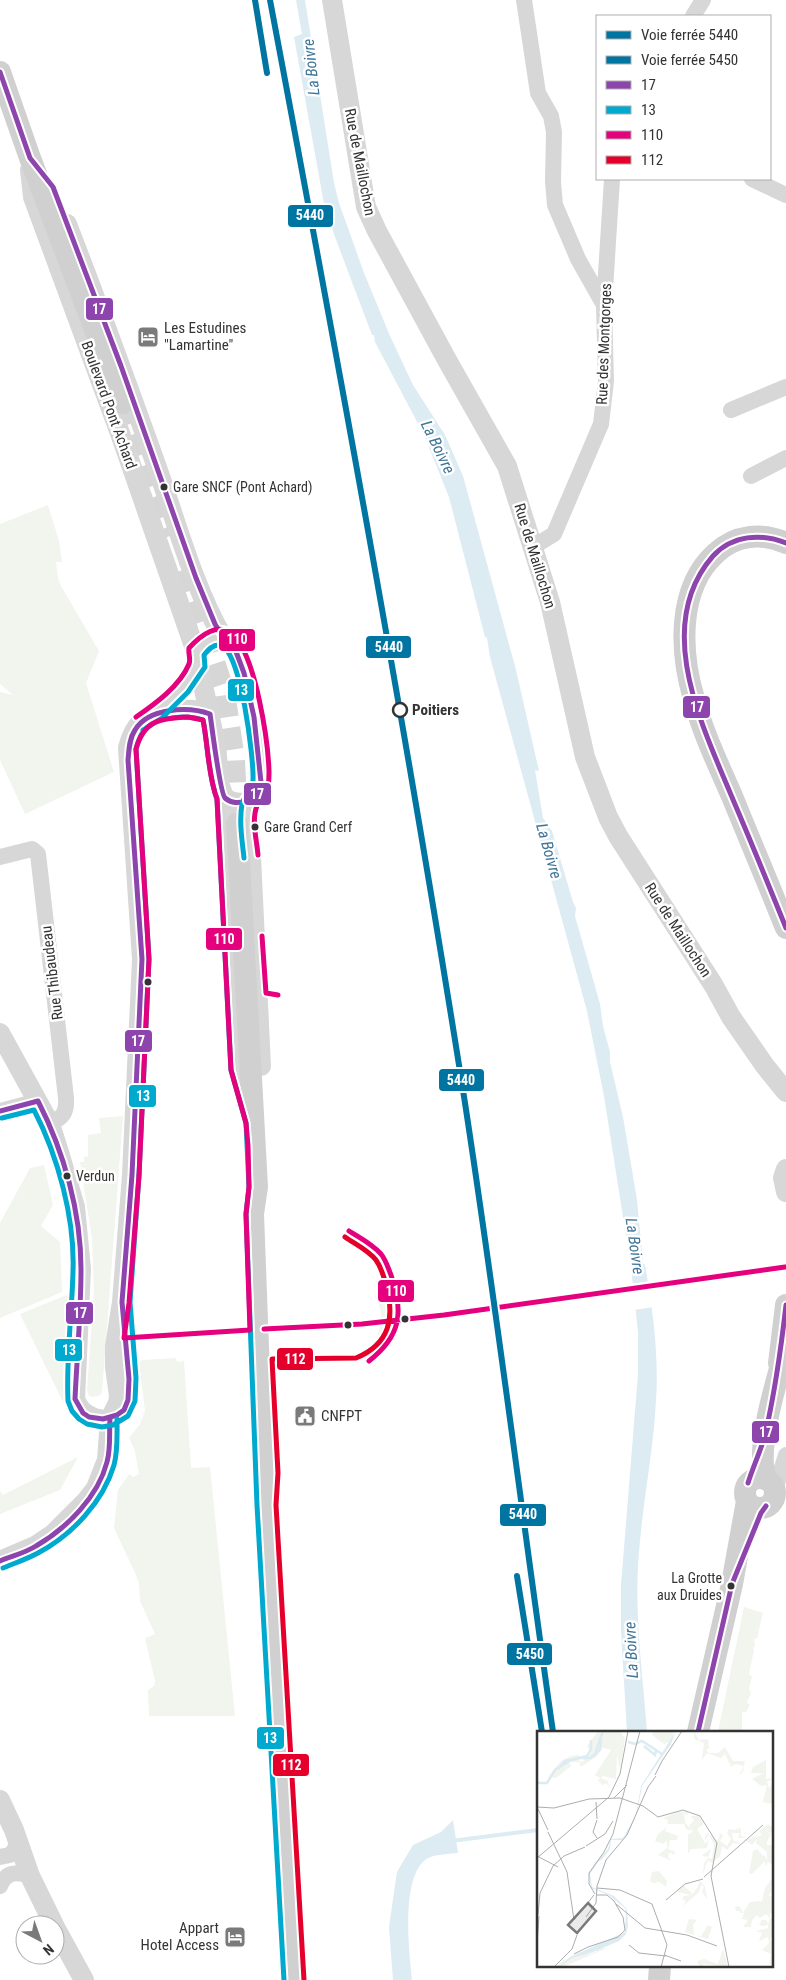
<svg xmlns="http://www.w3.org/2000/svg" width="786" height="1980" viewBox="0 0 786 1980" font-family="'Roboto Condensed',sans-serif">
<rect width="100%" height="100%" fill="#fff"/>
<path fill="#f1f5ed" d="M48,505l11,36 3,21h-6l2,16 3,8 38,65 -13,32 28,89 -89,42 -25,-54v-68l13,3 -13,-11v-160z
M123,1116l-21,276 -3,4 -8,1 -3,-3 -1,-4 7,-99 -2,-53 -12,-76h4v-5l4,-1v-21l13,-2 -2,-15z
M44,1165l9,40 -12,21 19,16 2,50 -62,26v-95l30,-55z
M378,1284c12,22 15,41 -4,60 7,-16 11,-32 1,-47z
M69,1294l-6,90 5,28 -48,-98z
M176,1358l1,4 7,-1 7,107 19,-1 25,249h-86l-1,-26 6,-4 1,-5 -10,-43 10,-4 -15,-33 -1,-17 -3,-9 -22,-47 4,-38 11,-16 4,3 6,-3 -4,-23 -6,-13 11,-14 5,-13 -6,-49 3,-2z
M78,1457l-18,33 -60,24v-23l3,4z
M744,1607l19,6 -6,25 -3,1 1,7 -2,2 1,2 -5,24 3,3 -3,12 2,4 -4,9 3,3 -4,7h-4v20h-24z"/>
<path fill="#ddebf3" d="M296,0h9l29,183 5,20 25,70 26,63 23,49 32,50 18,41 53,194 23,101 -4,-1 8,48 9,13 21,71 3,6 -1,8 25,88 3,22 7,26v10l13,55 14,83 6,63 2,2c8,46 14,90 11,136 -3,55 -15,110 -18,165 -3,55 5,112 9,166h-20l-6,-100v-47l17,-211v-42l-7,-64 -27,-172 -17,-85 -97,-354 -3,-19 -2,-1 -36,-140 -25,-62 -49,-93 -1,-7h-2l-37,-98 -11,-33 -30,-167 8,-3z
M453,1820l5,33c-9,1 -22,1 -30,5 -28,16 -19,94 -16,122h-19l-4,-53 8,-55 16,-27 28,-13z"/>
<path fill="#fff" d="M650,1281l4,26 -21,3 -3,-26z"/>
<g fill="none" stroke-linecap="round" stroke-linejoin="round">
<path stroke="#ddebf3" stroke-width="4" d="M451,1841l87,-11"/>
<path stroke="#d6d6d6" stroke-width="22" stroke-dasharray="22 11" stroke-linecap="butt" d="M123,403l47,133
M183,570l41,122 10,68 3,63"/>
<path stroke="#d7d7d7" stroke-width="16" d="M524,0l14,93 13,23 3,16 -1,50 2,23 23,54 26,46
M693,16l10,-16
M752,179l34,16
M731,410l55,-23
M751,476l35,-18
M533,547l21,-13 47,-110 5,-43 -2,-76 8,-126
M0,857l32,-8 6,5 28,244c1,15 -3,19 -16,26
M0,1111l38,-10
M775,1490l11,-35
M0,1857l10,-2 9,-11
M0,1886c6,-14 16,-15 30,-10"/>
<path stroke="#d7d7d7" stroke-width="20" d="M332,0l34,207 11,24 70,129 60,106 43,136 35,155 23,60 10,19 96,150 17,31 34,49 21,26
M30,170l3,27 88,239 75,216 20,94 4,40 4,11c10,8 30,9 35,-6 9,-22 -13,-136 -31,-150 -5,-4 -13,-4 -18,-2 -6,3 -11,7 -14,13
M67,224c32,83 62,165 92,249 19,55 35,114 64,165
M157,712l25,-25 16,-23
M224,797l14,273 9,33
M251,801l-2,14 12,251
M0,1033l50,91 9,28 16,55 6,62 -6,130c6,18 30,28 46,14
M786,1169l-3,9 3,14
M0,1561l35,-15 18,-12 33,-33 10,-13 11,-28 3,-41 8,-16 1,-7 -4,-29v-21l7,-44 10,-127 10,-216 -14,-211c7,-28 20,-35 47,-37 13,-2 22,-2 35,3
M0,1800l14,30 16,46 24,49
M55,1927l29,53"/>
<path stroke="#d0d0d0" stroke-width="22" d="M0,72l30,86 93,245
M786,543c-24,-11 -51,-8 -70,10 -39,35 -36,99 -22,146 9,35 26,69 40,102 17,42 35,84 52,127
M237,824l20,363 -4,27 11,291 28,475
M779,1363l7,-58
M745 1493a15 15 0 1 1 30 0a15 15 0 1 1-30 0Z
M767,1480c-14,-26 11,-104 19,-132
M698,1732l34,-148 15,-83
M659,1980l1,-14"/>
<g stroke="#fff" stroke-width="9">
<path id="bus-1" d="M0,72l30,86 23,29 68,179 75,212 19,46 8,14 12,11 9,24 10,44 7,65 -2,10 -8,9c-9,1 -18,4 -26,-3 -5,-5 -13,-71 -15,-84 -22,-8 -62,-6 -75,16 -6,9 -6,20 -7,30l14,199 -10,216 -10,127 7,77 -1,21 -4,10 -7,5 -14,4 -14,-2 -6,-4 -8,-14c2,-43 6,-86 6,-130 0,-57 -17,-117 -43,-168l-38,10
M786,543c-25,-10 -54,-8 -73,13 -62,71 -9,173 21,246 18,42 35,84 52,126
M748,1483c5,-16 13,-33 17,-48 10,-43 16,-86 21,-130
M0,1561c12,-5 25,-8 36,-15 31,-18 62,-49 71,-84 4,-14 2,-29 3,-43
M698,1732l34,-148 29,-71 5,-7"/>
</g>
<g stroke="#fff" stroke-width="9">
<path id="bus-2" d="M143,730l19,-12 26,-26 17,-25 -1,-12c4,-5 9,-11 16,-10 21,4 34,115 33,135 0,10 -9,15 -11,24 -3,17 0,36 2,54
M2,1118l32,-8c24,46 41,109 39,161 -1,43 -7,87 -5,130l4,10 7,8 8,5 15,3 11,-2 15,-9 7,-15 1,-23 -6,-76 9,-127 10,-216 -13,-210c2,-8 4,-15 10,-21 13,-12 42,-13 57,-8 5,24 5,56 14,79l14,271 15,53 3,64 -3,27 11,291 27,475
M3,1568c12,-5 24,-9 35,-15 34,-18 65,-51 76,-88 4,-14 3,-31 3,-46"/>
</g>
<g stroke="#fff" stroke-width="9">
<path id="bus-3" d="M136,717c19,-13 44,-31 53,-53 2,-5 -1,-11 0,-16 11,-12 30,-28 45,-12 22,22 34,105 35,135 0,9 0,19 -5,26 -3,3 -6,5 -7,9 -6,14 0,35 1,49
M188,717l15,3c5,24 5,56 14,79l14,271 15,53 2,23 1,41 -3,27 4,116 -126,8 5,-35 10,-127 10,-217 -13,-210c8,-29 25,-31 52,-32z
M262,936l4,57 12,2
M349,1231c11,7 23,13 32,23 5,6 7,14 10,21 13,37 10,61 -22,86
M264,1329l98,-5 82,-9 341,-48"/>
</g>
<g stroke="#fff" stroke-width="9">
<path id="bus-4" d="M304,1980l-28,-475 2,-32 -6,-114 84,-1c34,-14 39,-40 30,-73 -2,-8 -5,-18 -10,-25 -8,-10 -21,-16 -31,-23"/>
</g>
<use href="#bus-1" stroke="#8e44ad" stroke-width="5"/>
<use href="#bus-2" stroke="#00a9ce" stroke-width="5"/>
<use href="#bus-3" stroke="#e5007d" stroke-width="5"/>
<use href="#bus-4" stroke="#e4002b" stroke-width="5"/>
<g stroke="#fff" stroke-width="10">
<path id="rail-1" d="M270,0c69,367 137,734 195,1103 32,209 58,419 88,629"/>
</g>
<g stroke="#fff" stroke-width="10">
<path id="rail-2" d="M255,0l12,73
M517,1576l25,156"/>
</g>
<use href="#rail-1" stroke="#0075a1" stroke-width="6"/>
<use href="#rail-2" stroke="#0075a1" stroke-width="6"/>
</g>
<defs>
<g id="hotel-square" transform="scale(1.125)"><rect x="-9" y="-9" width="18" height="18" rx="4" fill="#7a7a7a" stroke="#fff"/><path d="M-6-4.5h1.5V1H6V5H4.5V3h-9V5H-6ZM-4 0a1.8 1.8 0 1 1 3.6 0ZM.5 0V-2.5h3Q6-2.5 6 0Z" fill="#fff"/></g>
<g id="civic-square" transform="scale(1.125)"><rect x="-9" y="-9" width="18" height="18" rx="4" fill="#7a7a7a" stroke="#fff"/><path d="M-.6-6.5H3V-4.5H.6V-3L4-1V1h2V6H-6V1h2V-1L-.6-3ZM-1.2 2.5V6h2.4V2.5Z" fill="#fff"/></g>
</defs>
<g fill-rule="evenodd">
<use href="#hotel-square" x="148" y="337"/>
<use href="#civic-square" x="305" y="1416"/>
<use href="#hotel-square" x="235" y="1937"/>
</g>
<g fill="#333" stroke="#fff" stroke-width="2">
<circle cx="164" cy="487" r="4.5"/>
<circle cx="255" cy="827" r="4.5"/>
<circle cx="148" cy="982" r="4.5"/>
<circle cx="67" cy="1176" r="4.5"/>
<circle cx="405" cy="1319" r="4.5"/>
<circle cx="348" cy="1325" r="4.5"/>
<circle cx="731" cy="1586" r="4.5"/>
</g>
<circle fill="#fff" stroke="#333" stroke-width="2.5" cx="400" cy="710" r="7"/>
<g text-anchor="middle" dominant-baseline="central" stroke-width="5" stroke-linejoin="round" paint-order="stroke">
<g font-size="14" fill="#333" stroke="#fff" text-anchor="start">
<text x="173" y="487">Gare SNCF (Pont Achard)</text>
<text x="264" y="827">Gare Grand Cerf</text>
<text x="76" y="1176">Verdun</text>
<text x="722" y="1578" text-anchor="end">La Grotte<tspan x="722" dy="17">aux Druides</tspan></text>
</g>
<g font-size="15" fill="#333" stroke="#fff">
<text transform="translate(360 162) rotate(79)">Rue de Maillochon</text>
<text transform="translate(604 344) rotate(-88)">Rue des Montgorges</text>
<text transform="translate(109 405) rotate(70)">Boulevard Pont Achard</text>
<text transform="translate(535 556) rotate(73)">Rue de Maillochon</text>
<text transform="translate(678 930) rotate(57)">Rue de Maillochon</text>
<text transform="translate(52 973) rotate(-97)">Rue Thibaudeau</text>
</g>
<g font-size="15" fill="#333" stroke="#fff" text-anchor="start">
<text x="164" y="328">Les Estudines<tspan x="164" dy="17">"Lamartine"</tspan></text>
<text x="321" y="1416">CNFPT</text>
<text x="219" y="1928" text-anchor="end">Appart<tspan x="219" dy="17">Hotel Access</tspan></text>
</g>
<g font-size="15" font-weight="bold" fill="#333" stroke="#fff" text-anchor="start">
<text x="412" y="710">Poitiers</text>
</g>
<g font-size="16" font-style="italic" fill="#3f7597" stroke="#fff">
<text transform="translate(311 67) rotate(-96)">La Boivre</text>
<text transform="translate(438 447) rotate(64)">La Boivre</text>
<text transform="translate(549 851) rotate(74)">La Boivre</text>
<text transform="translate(635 1246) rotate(82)">La Boivre</text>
<text transform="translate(631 1650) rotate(-93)">La Boivre</text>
</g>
</g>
<g transform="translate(537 1731)">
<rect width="236" height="236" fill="#fff"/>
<path d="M61,0h22l5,8 -5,30 -3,-15 -1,25 -13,-3 -2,2 7,3 1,6 -3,-4 -3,2 -5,-4 2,-3 -5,-3 16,-25 -3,-1 -6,-1 -5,8 -16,11 -2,-5h-10l2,4 -15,12 -8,-1 13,-16 10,-5 8,-1 1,7 4,-1 -1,-4 8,-4 -4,-7zM116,0h21l-3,10 -7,3 -12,-9zM157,0l5,9 9,-1 1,9 -3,2 3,3h9l7,-6 8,14h12l-2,11 -4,3 5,-9 -8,-2 -5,3 -6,-13 -4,4 -14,-5 -5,7 2,-17 -10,-4zM229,29v19l3,-1 3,2 -5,1 2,7 4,-5v21l-10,-2 4,-17 -6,1 -9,-7 11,-6h-12l2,-6zM151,80l-1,5 -3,-4 1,10 7,9 -6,-2 -2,-5h-17l1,-4 -5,-2 15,-6zM154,85h8l5,8 -7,5 8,14 -4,4 8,-7 -2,8 -16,1 -3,5v-19l5,-4 -4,-5 5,-6zM231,93l5,4 -1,5 -6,-2 5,3 -5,10 7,2v19l-5,-3 -3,5v-6l-12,12 -4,1 4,-23 4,-2 6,7 2,-1 2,7v-10l-11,-9 1,-4 -5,6 -7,-5 17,-5 -3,-4zM204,95l-5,6 5,-4v8l5,2h-8l2,-5h-8l1,7 8,4 -8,-1 -6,7 -5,-4 -2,10 -8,7 -4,-3v4l-1,-3 -4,14 1,-12 4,-5 -2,-2 -2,1 -2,-2 9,-6 -3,9 4,1 2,-14 -5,-11 -4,7v-5l3,-3 10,8 2,-8 3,3 -3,5 7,5 4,-7 -4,-6 2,-4 6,1zM130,96l-2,4 13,5 -1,4h-7l-2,9 7,3 -1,3 -4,-3 -2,5 4,4 -14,-6 9,-7v-7l-4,3 -8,-3 3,-7zM122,140l8,10 -1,6 -7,-5 -9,2 3,-1 -3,-2 2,-9zM236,146v16l-3,-1 -1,4 4,1v18l-3,-2v5l-4,-4 -6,4 -3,-3 -5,5 -1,7h-8l5,-7 -6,-1 2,-6h-3l-2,-2h-3l-1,-5 5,1 3,6 7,-11 12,-1 3,-13zM163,150l5,5 2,13 -5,-7 2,-6 -3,-1 -2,7 -16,14 3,-5 -4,-2 2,-3 7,-1 -14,-3 6,-7 10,9 2,-4 -7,-3 8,3zM233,187h3v19l-3,2 3,4v24l-4,-3 2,-10 -9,-4 7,-7 -1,-6 -9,4 3,-8 -6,-2 12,-3v-3l-6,1 -3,-1 3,-5h4l2,4zM152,188l8,1 -4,5 1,10 7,1 7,-11 4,2 -4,12 12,4 -35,-11zM69,210l4,2 -9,5h6l-44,19h-7l5,-5 6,-4 -2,2 25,-10 2,2 -5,3 10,-4 -6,-2zM186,218l5,18 -25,-3 1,3h-5l-6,-2 7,2 -3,-6 7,-2 14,5z" fill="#f1f5ed"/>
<path d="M139,0l-5,13 -29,42 -5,27 -11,23 -4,4h-11l-1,9 -8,10 8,-6 -12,9 -8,12 2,13 22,9 13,13 1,17 -2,8 -7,7 -26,11 -21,6 -13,9 11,-10 55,-25 1,-23 -17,-14 -18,-7 -2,-14 7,-12 12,-13 3,-10 12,-1 13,-23 5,-29z" fill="#ddebf3"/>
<path fill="none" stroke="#ddebf3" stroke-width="2.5" d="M91,11l7,2 7,-3 20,13M107,15l11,9 1,-4M50,25l4,-7v-9M55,26l8,-7 1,-12M43,27h10l5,-4 8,-23M21,38l7,-8 5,-1M0,52h10l8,-13 16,-10 16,-4"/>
<path fill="none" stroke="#adadad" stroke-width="1" d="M125,30l20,-30M118,44l7,-14M77,67l13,-13M59,71l1,17M0,76l17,1 35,-9 31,-1 23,8 15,11 25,-7 17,6 17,27 -6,33 18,91M1,78l10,21M60,89l-4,12 4,6M11,101l19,40 7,48 6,-9M49,115l19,-12 8,-13M67,121l9,-18 27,-103M0,125l21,11M0,127l72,-61 11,-23 8,-43M167,146l59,-52M148,153l18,-5M60,157l23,2 32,14 15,41 -6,22M58,163l-6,-10v-11l15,-21M129,169l19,-16M79,173l29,24 42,7 30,11M46,178l11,-14M1,184l2,-22 13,-27 11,-10 21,-9M49,186l10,-14 1,-17 9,-26 21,-25 21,-48 8,-11M0,212l2,-27M92,214l10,8 27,3M51,216l30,-10 7,-7 -2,-13 -9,-16 -7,-6h-11M37,223l14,-7M127,224l17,6M17,236l18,-18 5,-14"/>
<path fill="#7a7a7a" fill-opacity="0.15" stroke="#7a7a7a" stroke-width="2.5" d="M51,172l8,8 -19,22 -9,-8z"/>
<rect width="236" height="236" fill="none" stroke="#333" stroke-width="2.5"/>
</g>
<g stroke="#fff" stroke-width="2">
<rect x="287" y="204" width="47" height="24" rx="5" fill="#0075a1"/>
<rect x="85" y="297" width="29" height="24" rx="5" fill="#8e44ad"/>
<rect x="218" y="628" width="38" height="24" rx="5" fill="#e5007d"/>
<rect x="365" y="635" width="47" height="24" rx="5" fill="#0075a1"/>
<rect x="227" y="678" width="28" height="24" rx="5" fill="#00a9ce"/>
<rect x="682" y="695" width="29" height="24" rx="5" fill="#8e44ad"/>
<rect x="243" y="782" width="29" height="24" rx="5" fill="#8e44ad"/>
<rect x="205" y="927" width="38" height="24" rx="5" fill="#e5007d"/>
<rect x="124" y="1029" width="29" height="24" rx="5" fill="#8e44ad"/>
<rect x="438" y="1068" width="47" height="24" rx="5" fill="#0075a1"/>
<rect x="128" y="1084" width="29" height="24" rx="5" fill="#00a9ce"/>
<rect x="377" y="1279" width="38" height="24" rx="5" fill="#e5007d"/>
<rect x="65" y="1301" width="29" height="24" rx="5" fill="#8e44ad"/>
<rect x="54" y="1338" width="29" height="24" rx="5" fill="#00a9ce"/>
<rect x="276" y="1347" width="38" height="24" rx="5" fill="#e4002b"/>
<rect x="751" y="1420" width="29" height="24" rx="5" fill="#8e44ad"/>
<rect x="499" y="1503" width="48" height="24" rx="5" fill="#0075a1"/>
<rect x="506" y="1642" width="47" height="24" rx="5" fill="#0075a1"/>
<rect x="256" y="1726" width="29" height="24" rx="5" fill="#00a9ce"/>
<rect x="272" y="1753" width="38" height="24" rx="5" fill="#e4002b"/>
</g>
<g font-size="14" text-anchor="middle" font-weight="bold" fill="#fff">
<text x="310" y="220">5440</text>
<text x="99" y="314">17</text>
<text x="237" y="644">110</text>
<text x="389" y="652">5440</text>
<text x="241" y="695">13</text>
<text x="697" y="712">17</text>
<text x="257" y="799">17</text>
<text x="224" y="944">110</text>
<text x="138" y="1046">17</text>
<text x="461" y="1085">5440</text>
<text x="143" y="1101">13</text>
<text x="396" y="1296">110</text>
<text x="80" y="1318">17</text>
<text x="69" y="1355">13</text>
<text x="295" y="1364">112</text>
<text x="766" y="1437">17</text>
<text x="523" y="1519">5440</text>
<text x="530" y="1659">5450</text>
<text x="270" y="1743">13</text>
<text x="291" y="1770">112</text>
</g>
<rect x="596" y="15" width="175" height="165" fill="#ffffff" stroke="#adadad"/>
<rect x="606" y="31" width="25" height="8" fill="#0075a1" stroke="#adadad"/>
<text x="641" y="40" font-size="15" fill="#333333">Voie ferrée 5440</text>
<rect x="606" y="56" width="25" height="8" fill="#0075a1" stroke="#adadad"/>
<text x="641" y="65" font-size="15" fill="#333333">Voie ferrée 5450</text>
<rect x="606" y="81" width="25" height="8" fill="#8e44ad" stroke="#adadad"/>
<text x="641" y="90" font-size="15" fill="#333333">17</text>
<rect x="606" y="106" width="25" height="8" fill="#00a9ce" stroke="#adadad"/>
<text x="641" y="115" font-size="15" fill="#333333">13</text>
<rect x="606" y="131" width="25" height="8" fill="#e5007d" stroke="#adadad"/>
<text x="641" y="140" font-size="15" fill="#333333">110</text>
<rect x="606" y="156" width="25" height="8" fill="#e4002b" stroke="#adadad"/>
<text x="641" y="165" font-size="15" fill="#333333">112</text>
<g transform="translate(40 1940) rotate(139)"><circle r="24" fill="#ffffff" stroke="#adadad"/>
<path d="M0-4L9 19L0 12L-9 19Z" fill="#7a7a7a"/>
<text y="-8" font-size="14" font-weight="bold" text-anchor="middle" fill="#333333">N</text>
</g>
</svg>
